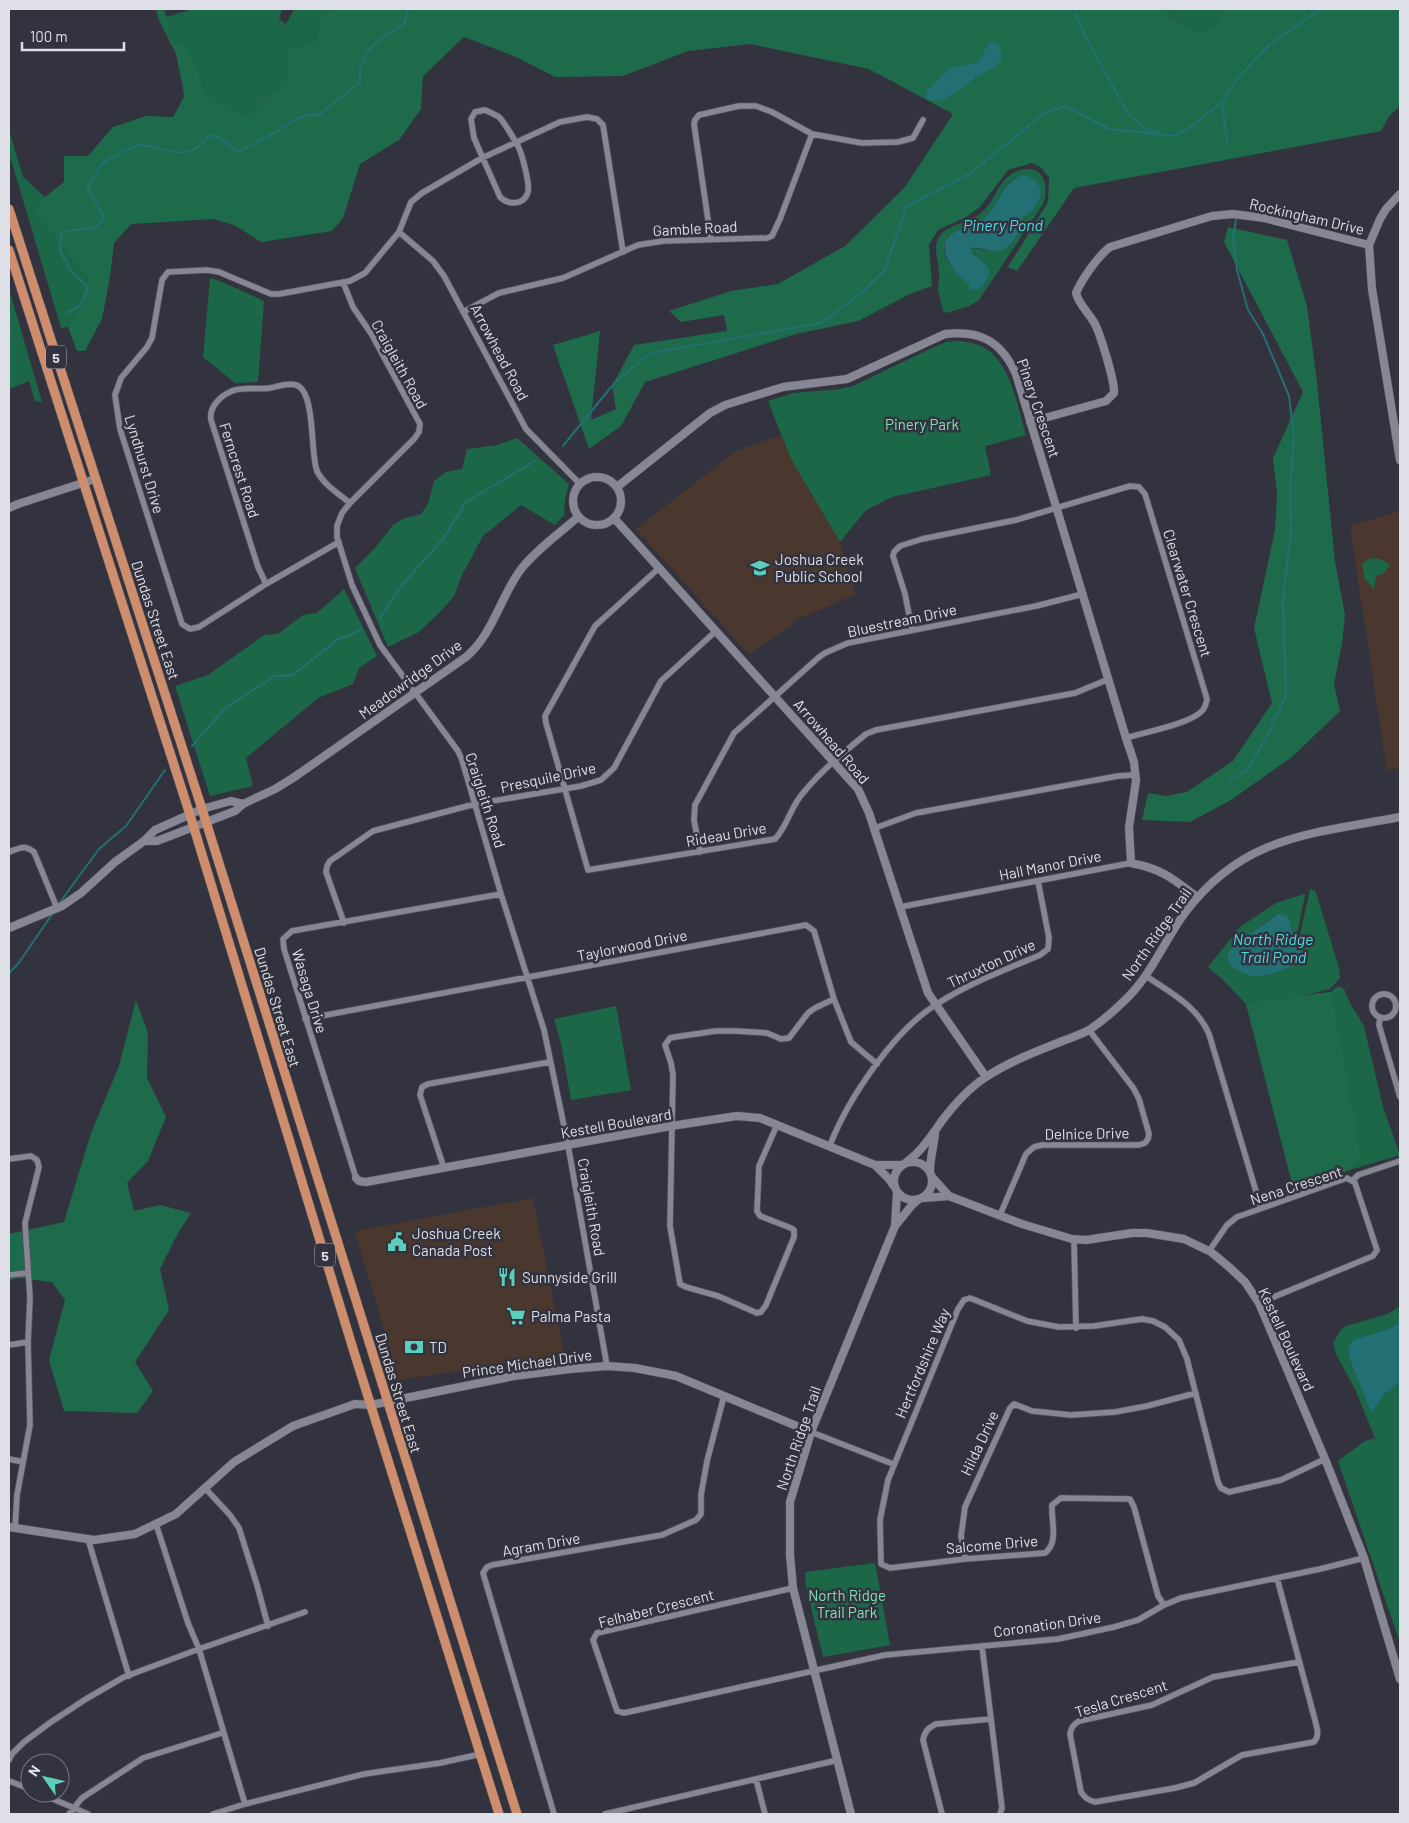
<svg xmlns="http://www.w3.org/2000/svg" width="1409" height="1823" viewBox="0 0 1409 1823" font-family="Barlow,sans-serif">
<rect width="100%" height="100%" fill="#33333f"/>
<path fill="#4a382e" d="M781,435l10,24 49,83 16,52 -55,24 -52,37 -113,-126 100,-78z
M1400,511v257l-13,2 -37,-244z
M533,1198l31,157 -165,25 -44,-149z"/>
<path fill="#1b6748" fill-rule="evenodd" d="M193,9h89l-3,10 7,5 8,-15h38l-11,7 -6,27 -27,36 -40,36 -41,-21 -21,-54 -12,4 -8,-27z
M1167,9h54l-3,17 -17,6 -31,-16z
M9,130l14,47 22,20 -14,11 57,72 -20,47 -7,1 -52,-175z
M1025,169c4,0 9,0 13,3 9,7 9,23 5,32l-64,96 -10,6 -23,7 -3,-2c-1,-7 -4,-15 -5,-22 0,-5 2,-11 1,-16 0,-10 -6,-24 -1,-34 7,-15 30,-15 42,-25 19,-15 17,-40 45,-45zM1016,177l20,29 -14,12 -4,15 -10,13 -10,5 -27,-3v4l14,11 1,18 -8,7c-16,-7 -43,-32 -31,-50 12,-6 29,-12 38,-21 14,-13 14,-28 31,-40z
M210,278l10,3 44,20 -6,81 -23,1 -32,-26z
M9,289l33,113 -7,-1 -6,-20 -20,8z
M958,341c8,1 16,2 23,5 30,14 36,60 45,89l-41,11 6,29 -99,22 -26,13 -26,32 -49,-83 -23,-58 25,-8 47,-4 13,-3 83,-40 10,-4z
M517,438l52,46 -4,16 -1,15 -9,10 -34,-20 -38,31 -21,39 -8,21 -12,14 -23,22 -31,15 -33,-79 20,-20 18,-23 10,-6 18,-5 7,-10 6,-23 12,-9 16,-3 5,-20 31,-4z
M1375,558l7,2 8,5 -7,9 -7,2 -2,13 -9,-10 -3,-15 7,-5z
M344,589l33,67 -18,12 -6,16 -35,14 -72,60 7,28 -43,10 -35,-110 33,-11 56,-40 14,-1 25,-19 14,-2z
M1310,889l5,2 2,5 22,72 1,10 -10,11 -25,6 26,-3 7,-6 6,3 7,16 13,21 19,81 17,48 -107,32 -47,-183 -22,-23 -16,-14 32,-40 36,-24 28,-9 1,1 -8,39 3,1zM1275,915l14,4 5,15 9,12 -6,19 -43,11 -21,-30 6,-7 12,-6z
M616,1006l15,84 -60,10 -10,-57 -7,-24z
M1400,1306v16l-11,7 -31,9 -10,11 1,9 22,55 14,-19 15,-12v261l-62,-182 27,-20 10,-3 -20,-49 -19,-35 -3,-11 8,-14 8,-4 39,-11z
M875,1563l15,82 -67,12 -17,-71 -1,-14z"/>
<path fill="#1d6b4b" d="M156,9h8l10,35 12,-4 21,54 41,21 40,-36v-29l27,-7 6,-27 11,-7h835l3,7 31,16 17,-6 3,-17h179v97l-11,10 -8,15 -307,57 -57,83 -9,-4 40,-65 1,-24 -7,-10 -10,-5 -24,7 -28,37 -14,10 -28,13 -9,15 3,41 -20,7 -54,28 -62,13 -151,48 -24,44 -32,23 -36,-104 47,-14 -9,89 25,-11 -4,-23 22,-41 93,-14 -3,-16 -43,7 -12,-11 62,-20 47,-7 67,-38 60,-59 48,-73 -84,-45 -119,-25 -62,7 -65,25 -68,1 -41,-21 -50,-19 -41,39 -2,33 -22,31 -39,24 -17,54 -11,13 -71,11 -25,-16 -22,-7 -83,5 -17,19 -4,34 -8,42 -17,32h-8l-9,-24 20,-47 -57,-72 33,-26v-26h24l25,-29 33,-11 27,1 11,-20 -1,-9 -7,-34 -17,-34z
M1228,227l59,13 20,66 10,76 18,180 10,53 -3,29 -8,40 6,27 -48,46 -61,43 -41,22 -48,-2 6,-27 18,3 21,-4 46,-31 39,-58 -18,-75 21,-98 2,-36 -4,-36 30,-66 -79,-150z
M1331,992l15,77 1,27 7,12 1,17 5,24 -1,11 -9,10 -57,17 -47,-183z
M136,1000l12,33 -1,45 19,39 -18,44 -21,22 7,28 26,-6 31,8 -13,20 -18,36 9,41 -34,52 18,29 -16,22 -73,-2 -15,-51 16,-60 -13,-18 -33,-4 -10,2v-46l55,-12 27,-89 28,-67z"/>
<path fill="#227073" d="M989,42l10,2 3,14c-10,16 -11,9 -24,18 -15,9 -32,30 -52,23l1,-9 23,-22 29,-6z
M1023,175c18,3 23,19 11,33 -3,5 -8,6 -12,10 0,13 -12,33 -26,33 -8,0 -17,-4 -25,-3v4c8,7 25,16 15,29 -3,4 -6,6 -9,9l-8,-2v-4c-12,-8 -28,-27 -24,-43 9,-13 28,-13 40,-24 16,-14 15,-34 38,-42z
M1279,914l8,2c4,5 4,11 6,16 6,13 20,19 4,33 -13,4 -29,11 -43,11 -7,0 -25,-9 -26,-17 -1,-7 7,-15 11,-20l-1,-6 3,-2 5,4 5,-2 25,-18z
M1400,1322v60l-15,12 -14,19 -22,-55 -1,-9 3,-7 7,-4 31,-9z"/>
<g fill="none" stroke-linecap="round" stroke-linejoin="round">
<path stroke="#227073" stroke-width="2" d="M1074,9l11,27 44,79 19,15 10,2
M1222,102l5,41
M1168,135l6,1 20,-11 28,-23 14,-22 31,-33 53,-38
M66,313l15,-8 6,-14 -1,-6 -15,-14 -11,-20 1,-19 35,-5 8,-9 -16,-31c5,-7 9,-16 14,-23 4,-4 33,-19 38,-19 28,2 48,21 69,-10l9,2 20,15 42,-22 16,-11 12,-4h11l41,-33v-12l6,-17 12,-12 26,-17 5,-15
M9,333h3
M563,446l53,-65 35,-28 170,-30 39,-29 24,-23 23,-65 64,-33 75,-61 20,-6 43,23 58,6
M380,618l21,-32 42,-47 23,-37 69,-41
M192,746l33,-38 50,-32 18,-1 44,-35 24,-10
M1228,782l20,-13 19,-33 19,-40 -3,-96 8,-67 -1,-46 4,-50 -5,-41 -26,-62 -15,-24 -11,-40 -4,-32 3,-18
M58,905l41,-56 27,-23 39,-56
M9,973l9,-9 35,-51"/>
<g stroke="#52525c" stroke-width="7">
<path id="street" d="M485,110c4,2 10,4 14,7 6,6 15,22 19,29 4,8 12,38 10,46 -4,14 -20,13 -28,5l-26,-59 -3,-19 4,-7z
M399,232l34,29 11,15 82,153 54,55
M711,240l-17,-116 1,-4 4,-5 40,-9h17l16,6 40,22 50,9 36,-1 15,-4 10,-18
M343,282l10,25 19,28 48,89 -1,8 -5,7 -64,64 -8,10 -5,13v11l15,48 28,60 78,106 4,9 39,134 43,136 24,115 39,221
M463,312l36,-19 64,-15 75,-33 25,-4 104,-3 5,-2 8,-17 32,-85
M339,542l-73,42 -67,43 -9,2 -8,-5 -62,-195 -5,-34 6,-17 26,-31 5,-9 10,-58 6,-8 39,-2 12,2 52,22h8l71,-13 15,-8 34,-41 12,-30 11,-9 60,-35 78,-36 27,-5 10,2 6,6 20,127
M659,568l-64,58 -50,90 1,7 42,147 187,-31c12,-12 16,-33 28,-46 18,-22 41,-41 63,-59l10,-4 199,-37 34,-14
M266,584l-8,-17 -47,-147c-2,-13 9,-24 21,-29 12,-5 25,-1 38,-3 7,-1 18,-6 26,-3 20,6 14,69 21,86 6,13 22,23 33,32
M912,630l-7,-36 -12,-38 1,-4 6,-6 22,-7 94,-19 114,-34 9,1 6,7 62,205c-1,4 -1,7 -4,11 -12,14 -58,22 -77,28
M875,828l41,-15 202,-37 17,-1
M9,852c11,-4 15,-8 25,0l23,56
M700,852l-6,-32 1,-15 39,-72 84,-75 7,-5 23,-10 188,-37 47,-12
M900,907l231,-44
M344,923l-18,-51 1,-6 3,-5 43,-30 102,-27 106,-18 20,-6 13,-12 47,-87 55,-50
M1146,976c25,17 51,30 63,58l52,174
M1372 1006a12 12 0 1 1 24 0a12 12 0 1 1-24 0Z
M1380,1017l-1,8 21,72
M305,1019l501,-94 8,6 20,68 17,43 26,22
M777,1125l-18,41 -2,45 3,5 31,12 3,2v7l-28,68 -5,7 -4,1 -39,-17 -32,-9 -6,-3 -10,-58 3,-151 -2,-12 -6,-18 5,-7 5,-1 41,-6h20l31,2 14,6 8,-1 19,-25 7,-5 19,-9
M830,1145c18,-46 64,-115 107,-141 32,-21 68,-34 103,-49l8,-6 1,-11 -11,-57
M9,1159l22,-3 6,4 2,7 -14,56 5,75 -2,44 2,83 -13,70 -2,33
M444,1168l-24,-73 2,-8 6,-3 122,-22
M356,1178l-72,-229 -1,-10 9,-8 209,-37
M1353,1180l5,-5 42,-14
M1000,1215l26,-61 8,-7 8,-2h97l6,-2 3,-4 1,-5 -10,-35 -5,-10 -45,-59
M1074,1240l2,88
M1209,1251l18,-26 10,-8 110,-39 8,5 21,64 1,3 -4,6 -114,47
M9,1275l18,-2
M9,1345l19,-3
M811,1432l82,32
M9,1459l14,3
M205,1488l25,27 9,13 18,57 11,41
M156,1524l32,99 11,26 46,155
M88,1539l41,137
M965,1559l-4,-23 4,-29 45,-99 4,-4 18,7 39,4 44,-3 32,-6 49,-13
M1277,1578l38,142c2,9 5,15 -1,22l-72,13 -48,28 -19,5 -80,14c-7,-2 -10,-4 -14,-10l-11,-58c1,-6 3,-9 9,-13l73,-16 61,-28 86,-15
M793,1588l-196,45 -4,7 24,71 7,2 261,-58 173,-16 56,-12 24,-7 26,-15 17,-7 139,-29 44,-11
M1164,1605l-6,-9 -24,-89 -4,-8 -69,-1 -9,7c-1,15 7,38 -7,48l-80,6 -75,9 -9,-4 -1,-44 8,-40 70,-171 6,-9 6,-2 57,23 32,6 35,-1 48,-7 11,2 12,6 14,13 8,19 31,123 3,6 8,4 52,-12 44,-21
M982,1646l20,162 -2,6
M9,1760l3,-6 12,-12 27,-20 35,-23 38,-22 75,-28 106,-37
M756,1779l9,35
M9,1781l21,8
M39,1793l49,21
M69,1814l13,-16 61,-40 79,-25
M213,1814l32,-10 119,-30 76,-11 41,-9
M554,1814l-71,-241 4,-6 5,-2 170,-30 34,-15 5,-6v-19l6,-34 17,-65
M605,1814l233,-54
M942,1814l-19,-74c2,-9 5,-12 13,-16l55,-5"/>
</g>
<g stroke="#52525c" stroke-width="9">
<path id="secondary" d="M1400,194l-14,15 -6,10 -11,26 3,44 28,171
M1030,422l76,-21 8,-8c1,-12 -14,-59 -19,-69 -6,-11 -16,-19 -19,-31 6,-14 22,-37 34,-46l102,-31 21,-2 31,4 105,27
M573 501a24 24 0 1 1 48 0a24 24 0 1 1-48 0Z
M617,487l93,-74 15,-8 58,-18 64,-8 98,-45c35,-4 56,7 71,40l110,364 8,24 2,19 -7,46 2,36c31,6 41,15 66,34
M9,508l9,-4 77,-25
M614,518l244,271 11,24 59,180 58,84
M144,841h13l78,-30 8,-7 32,-15 18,-11 173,-121c26,-22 34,-58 53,-85 12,-18 42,-40 59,-55
M9,928l53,-22 19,-13 34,-31 29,-21 11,-11 47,-21 29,-8 12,3
M894 1181a19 19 0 1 1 38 0a19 19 0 1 1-38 0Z
M904,1164c16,-11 26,-26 37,-42 12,-16 28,-34 45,-45 24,-16 52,-26 79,-37 8,-3 17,-6 24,-10 12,-8 25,-19 35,-29 27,-25 39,-58 60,-87 59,-79 127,-80 216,-97
M875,1165l14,14 4,6
M930,1171c0,-13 4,-25 5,-38
M932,1177l17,19
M356,1178l3,3 7,1 305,-56 66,-10 23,2 115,47h27
M924,1198l25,-2 73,28 50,15 14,1 46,-7h15l37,6 27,13 18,15 16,15 14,21 66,156 39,99 36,121
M895,1226l17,-21 6,-5
M9,1527l85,13 41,-6 41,-20 58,-52 59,-36 62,-22 16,1 143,-29 56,-7 37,-3 28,2 41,8 135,56
M851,1814l-58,-226 -3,-33v-53l21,-70 84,-206 2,-34"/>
</g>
<g stroke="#52525c" stroke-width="10">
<path id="primary" d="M9,209l193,600 315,1005
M9,250l181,565 164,537 145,462"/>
</g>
<use href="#street" stroke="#868694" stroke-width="5.5"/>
<use href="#secondary" stroke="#868694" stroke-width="8"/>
<use href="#primary" stroke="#ce8e6d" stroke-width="9"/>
</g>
<defs>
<g id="school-bare" transform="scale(1.5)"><path d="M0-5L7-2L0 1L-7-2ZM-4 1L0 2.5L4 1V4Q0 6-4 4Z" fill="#5bcebc" stroke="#33333f" stroke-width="2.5" paint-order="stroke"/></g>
<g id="civic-bare" transform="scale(1.5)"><path d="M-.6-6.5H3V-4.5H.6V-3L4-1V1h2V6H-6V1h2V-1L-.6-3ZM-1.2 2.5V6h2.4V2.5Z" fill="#5bcebc" stroke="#33333f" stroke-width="2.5" paint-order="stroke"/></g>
<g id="restaurant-bare" transform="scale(1.5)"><path d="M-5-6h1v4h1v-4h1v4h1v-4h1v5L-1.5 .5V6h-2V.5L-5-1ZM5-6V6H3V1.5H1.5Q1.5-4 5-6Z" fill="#5bcebc" stroke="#33333f" stroke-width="2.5" paint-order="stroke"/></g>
<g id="supermarket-bare" transform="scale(1.5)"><path d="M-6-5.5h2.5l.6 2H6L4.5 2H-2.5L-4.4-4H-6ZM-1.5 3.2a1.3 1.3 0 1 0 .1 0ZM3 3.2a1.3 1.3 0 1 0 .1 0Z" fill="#5bcebc" stroke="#33333f" stroke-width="2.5" paint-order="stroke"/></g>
<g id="bank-bare" transform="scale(1.5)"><path d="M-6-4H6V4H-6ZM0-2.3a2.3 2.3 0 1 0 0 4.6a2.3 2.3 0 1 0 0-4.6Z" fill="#5bcebc" stroke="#33333f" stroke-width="2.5" paint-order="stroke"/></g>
</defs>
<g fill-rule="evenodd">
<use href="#school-bare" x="760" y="568"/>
<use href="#civic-bare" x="397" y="1242"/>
<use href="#restaurant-bare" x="507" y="1277"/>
<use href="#supermarket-bare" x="516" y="1316"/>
<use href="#bank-bare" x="414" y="1347"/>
</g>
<g text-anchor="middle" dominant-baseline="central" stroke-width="5" stroke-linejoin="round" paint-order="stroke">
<g fill="#33333f" stroke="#ababb5" stroke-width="1">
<rect x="46" y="345.5" width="20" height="23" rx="4"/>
<rect x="315" y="1243.5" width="20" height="23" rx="4"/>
</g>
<g font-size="14" font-weight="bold" fill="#dfdfe7">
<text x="56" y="357">5</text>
<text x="325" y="1255">5</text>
</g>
<g font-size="15" fill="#dfdfe7" stroke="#33333f">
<text transform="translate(1307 216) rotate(13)">Rockingham Drive</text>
<text transform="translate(695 228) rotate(-3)">Gamble Road</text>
<text transform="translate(500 352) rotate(62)">Arrowhead Road</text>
<text transform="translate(400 364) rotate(61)">Craigleith Road</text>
<text transform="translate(1039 408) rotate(71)">Pinery Crescent</text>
<text transform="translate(145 464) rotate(73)">Lyndhurst Drive</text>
<text transform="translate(240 470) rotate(72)">Ferncrest Road</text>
<text transform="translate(1188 593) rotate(73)">Clearwater Crescent</text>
<text transform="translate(156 620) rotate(72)">Dundas Street East</text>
<text transform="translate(902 620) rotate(-12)">Bluestream Drive</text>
<text transform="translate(410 679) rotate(-36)">Meadowridge Drive</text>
<text transform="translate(832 741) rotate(49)">Arrowhead Road</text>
<text transform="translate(548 777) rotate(-12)">Presquile Drive</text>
<text transform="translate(486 800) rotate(72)">Craigleith Road</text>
<text transform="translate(726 834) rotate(-10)">Rideau Drive</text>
<text transform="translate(1050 865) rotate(-11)">Hall Manor Drive</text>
<text transform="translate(1156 934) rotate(-55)">North Ridge Trail</text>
<text transform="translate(632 945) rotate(-11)">Taylorwood Drive</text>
<text transform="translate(991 963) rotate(-25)">Thruxton Drive</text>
<text transform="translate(310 991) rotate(73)">Wasaga Drive</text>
<text transform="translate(278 1007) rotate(73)">Dundas Street East</text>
<text transform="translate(616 1123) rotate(-10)">Kestell Boulevard</text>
<text transform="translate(1087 1133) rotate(-1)">Delnice Drive</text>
<text transform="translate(1296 1185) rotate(-18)">Nena Crescent</text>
<text transform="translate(592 1207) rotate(80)">Craigleith Road</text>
<text transform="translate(1287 1339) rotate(65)">Kestell Boulevard</text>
<text transform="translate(527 1363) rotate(-8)">Prince Michael Drive</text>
<text transform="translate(922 1363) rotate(-67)">Hertfordshire Way</text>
<text transform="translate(399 1393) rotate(73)">Dundas Street East</text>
<text transform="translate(798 1438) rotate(-71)">North Ridge Trail</text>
<text transform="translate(979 1443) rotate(-65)">Hilda Drive</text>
<text transform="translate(541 1544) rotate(-10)">Agram Drive</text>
<text transform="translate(992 1544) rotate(-5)">Salcome Drive</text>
<text transform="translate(656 1608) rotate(-14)">Felhaber Crescent</text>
<text transform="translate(1047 1624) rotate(-8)">Coronation Drive</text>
<text transform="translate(1121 1698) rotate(-17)">Tesla Crescent</text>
</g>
<g font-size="15" fill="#7be4b2" stroke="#33333f">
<text x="922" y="424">Pinery Park</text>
<text x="847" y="1595">North Ridge<tspan x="847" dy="17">Trail Park</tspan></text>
</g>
<g font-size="15" fill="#dfdfe7" stroke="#33333f" text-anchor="start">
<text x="775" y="559">Joshua Creek<tspan x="775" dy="17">Public School</tspan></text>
<text x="412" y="1233">Joshua Creek<tspan x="412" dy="17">Canada Post</tspan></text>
<text x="522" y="1277">Sunnyside Grill</text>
<text x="531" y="1316">Palma Pasta</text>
<text x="429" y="1347">TD</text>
</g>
<g font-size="16" font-style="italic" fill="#49dce2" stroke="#33333f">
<text x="1003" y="224">Pinery Pond</text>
<text x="1273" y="938">North Ridge<tspan x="1273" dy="18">Trail Pond</tspan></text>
</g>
</g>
<rect width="1409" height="1823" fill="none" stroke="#dfdfe7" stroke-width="20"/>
<g transform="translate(45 1778) rotate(304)"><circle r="24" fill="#33333f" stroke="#787882"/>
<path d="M0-4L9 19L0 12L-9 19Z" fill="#5bcebc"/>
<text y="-8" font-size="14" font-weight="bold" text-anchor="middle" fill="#dfdfe7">N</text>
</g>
<path d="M22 42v8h102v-8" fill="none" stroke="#dfdfe7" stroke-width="2.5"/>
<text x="30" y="42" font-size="15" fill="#dfdfe7" stroke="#33333f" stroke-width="4" paint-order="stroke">100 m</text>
</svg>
